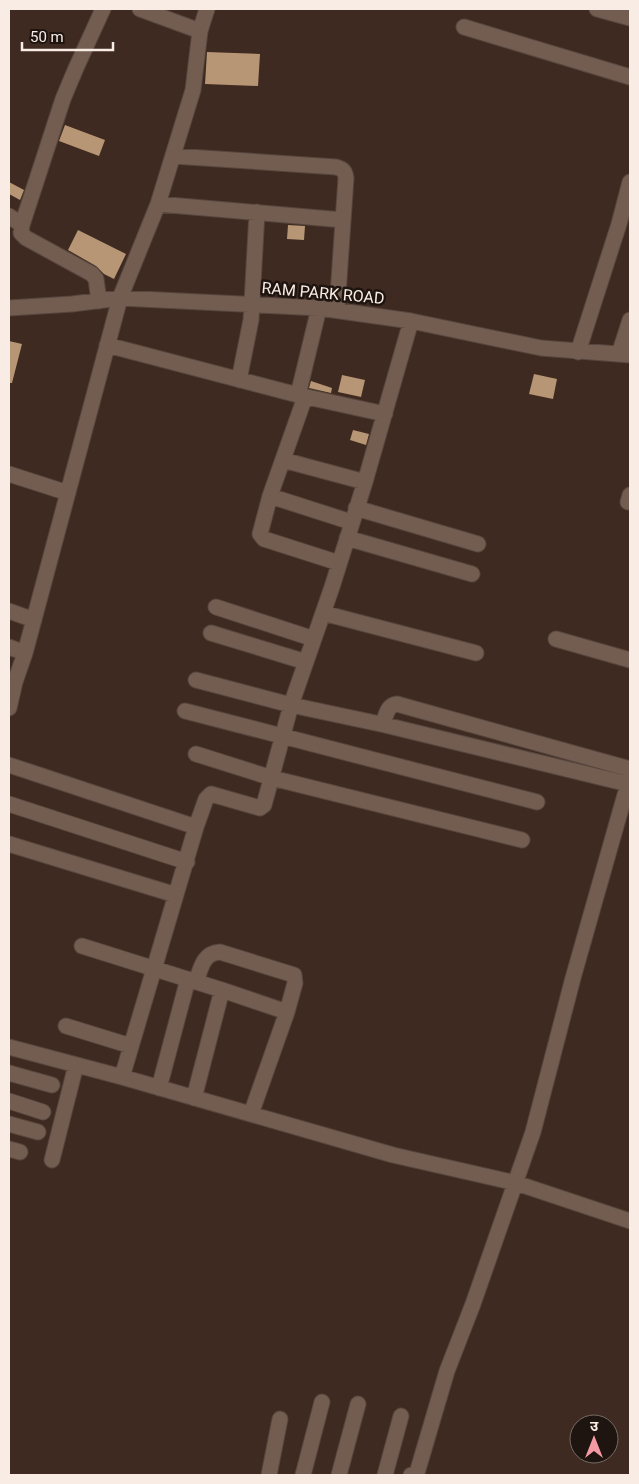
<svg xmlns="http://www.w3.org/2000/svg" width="639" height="1484" viewBox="0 0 639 1484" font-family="Roboto,'Noto Sans Devanagari',sans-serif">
<rect width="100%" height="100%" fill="#3e2a20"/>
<path fill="#b69674" d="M207,52l53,2 -2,32 -53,-2z
M65,125l40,15 -6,16 -40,-15z
M9,182l15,8 -4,10 -11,-6z
M288,225l17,1 -1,14 -17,-1z
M78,230l48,24 -12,25 -10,-5 -8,-8 -28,-16z
M9,341l13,3 -10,39h-3z
M534,374l23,5 -4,20 -24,-5z
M342,375l23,5 -4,17 -23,-5z
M311,381l21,7 -1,5 -22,-5z
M353,430l16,4 -3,11 -16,-5z"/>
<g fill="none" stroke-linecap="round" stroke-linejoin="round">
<g stroke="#57463e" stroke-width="17">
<path id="minor" d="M597,9l33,9
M464,27l166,50
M200,31l7,-22
M173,156l163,11c7,2 9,4 10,11l-9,131
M158,204l185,16
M9,216l13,9 -1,8 5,5 66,36 4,5 3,22
M22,225l41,-126 13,-31 27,-59
M9,308l63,-4 48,-6 199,10 92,13 130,27 89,7
M107,345l191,50 87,19
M578,352l41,-128 11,-42
M619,354l11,-34
M239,380l12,-60 6,-108
M298,395l21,-87
M305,397l-35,99 -10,38 4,5 75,24
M283,460l82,22
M9,474l59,19
M270,496l81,26
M628,502l2,-7
M356,508l122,36
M347,538l125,36
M216,607l98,32
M9,611l25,9
M323,613l153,40
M211,633l95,29
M556,639l74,21
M9,647l16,6
M196,680l95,25 94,20 243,59
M9,708l6,-26 10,-29 95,-355 38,-94 35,-114 7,-59 -60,-22
M185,711l352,91
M383,724c3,-8 4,-19 14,-20l233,65
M196,754l76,24 250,62
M9,765l187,62 -74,250
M9,804l178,58
M196,827l10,-28 5,-5 49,14 4,-3 27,-100 41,-118 33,-105 46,-161
M9,844l167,51
M82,946l140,44 65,22
M196,982c5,-14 7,-29 24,-30l74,23 1,8 -8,29 -36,102
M66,1026l65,20
M9,1047l113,30 271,78 123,28 114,38
M9,1073l43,12
M159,1088l29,-109
M194,1098l28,-108
M9,1101l34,11
M9,1124l29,8
M9,1149l11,3
M52,1160l24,-95
M269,1475l11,-56
M303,1475l19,-73
M339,1475l19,-71
M385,1475l16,-59
M411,1475l6,-2 30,-102 26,-67 60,-172 40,-154 57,-201"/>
</g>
<use href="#minor" stroke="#735d51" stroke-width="15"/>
</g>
<g text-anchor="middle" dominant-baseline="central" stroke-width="5" stroke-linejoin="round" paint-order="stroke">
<g font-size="16" fill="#f9ece5" stroke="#1e1510">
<text transform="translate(323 293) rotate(5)">RAM PARK ROAD</text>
</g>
</g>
<rect width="639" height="1484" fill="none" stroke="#f9ece5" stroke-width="20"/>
<g transform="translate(594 1439)"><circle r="24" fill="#1e1510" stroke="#766b65"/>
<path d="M0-4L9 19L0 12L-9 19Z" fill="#f49aa3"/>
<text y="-8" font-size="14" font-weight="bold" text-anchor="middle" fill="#f9ece5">उ</text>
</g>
<path d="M22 42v8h91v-8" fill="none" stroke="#f9ece5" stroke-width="2.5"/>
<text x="30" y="42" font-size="15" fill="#f9ece5" stroke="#1e1510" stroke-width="4" paint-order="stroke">50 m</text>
</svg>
